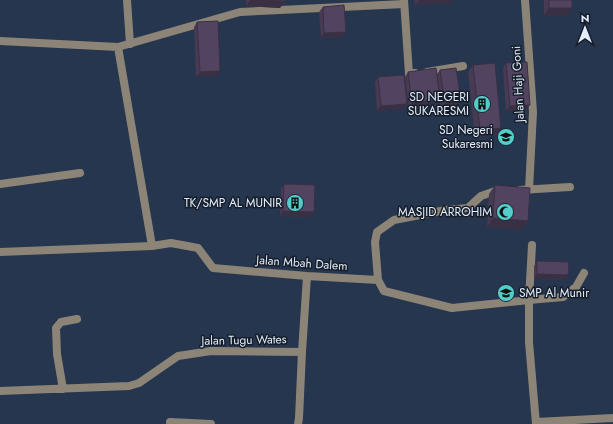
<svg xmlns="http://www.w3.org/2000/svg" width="613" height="424" viewBox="0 0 613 424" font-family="Jost,sans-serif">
<rect width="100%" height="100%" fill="#26364f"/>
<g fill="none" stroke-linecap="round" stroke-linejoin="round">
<path stroke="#8c8577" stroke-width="8" d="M127,0l3,44
M404,0l5,74 6,-1
M525,0l8,112 -4,78
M0,41l118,6 122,-35 164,-8
M118,47l34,199 19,-3 27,5 15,20 94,8 71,4 6,11 68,17 77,-8v42l7,82
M427,72l36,-6
M0,184l80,-11
M520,190l50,-3
M532,245l-3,55 34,-3 13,-10 8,-14
M0,252l152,-6
M378,280l-3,-38 2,-10 17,-12 52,-10 22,-2 13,-12 17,-6
M63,389l-6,-35 -1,-26 5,-6 16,-3
M0,391l129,-5 10,-3 39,-27 33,-5 91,1 5,-76
M170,422l41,2
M536,422l77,-4
M298,424l1,-6 3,-66"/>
</g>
<path fill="#473a53" d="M246,0h39l-5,8 -34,-2z
M415,0h38l-2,3 -36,2z
M544,0h28v8l-5,8 -23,-1z
M323,7l20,30 -22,1 -2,-26z
M197,22l20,54 -21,1 -2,-50z
M506,63l20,47 -20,1 -3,-43z
M473,65l28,63 -5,7 -21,3 -7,-66z
M440,70l21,31 -4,5 -16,2 -1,-8 -3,4 -28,4 -4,-31 -2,32 -26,2 -2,-29 3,-5h27l3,-5 29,2z
M284,184l30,28 -4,5 -30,-1 1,-27z
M495,185l27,45 -35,-3 2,-33z
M537,261l28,19 -31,-1v-13z"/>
<path fill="#393044" d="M250,0h20l15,1 -5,7 -34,-2z
M419,0h34l-2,3 -36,2z
M549,8h23l-5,8 -23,-1z
M346,32l-3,5 -22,1 3,-5z
M220,71l-3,5 -21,1 4,-5z
M440,99l-3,5 -28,4 3,-5z
M461,101l-4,5 -16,2 4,-5z
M407,104l-4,5 -26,2 4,-5z
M530,105l-4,5 -20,1 4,-5z
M501,128l-5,7 -21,3 5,-8z
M283,211l31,1 -4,5 -30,-1z
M493,218l35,3 -6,9 -35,-3z
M537,274l31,1 -3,5 -31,-1z"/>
<path fill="#524461" stroke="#393044" d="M549,0h23v8h-23z
M344,5l2,27 -22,1 -1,-26z
M218,21l2,50 -20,1 -3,-50z
M527,62l3,43 -20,1 -4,-43z
M495,63l6,65 -21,2 -7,-65z
M436,68l4,31 -28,4 -4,-31z
M456,68l5,33 -16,2 -5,-33z
M404,75l3,29 -26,2 -3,-29z
M284,184l31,1 -1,27 -31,-1z
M495,185l35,3 -2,33 -35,-3z
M537,261l32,1 -1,13 -31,-1z"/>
<defs>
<g id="building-disc" transform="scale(0.9)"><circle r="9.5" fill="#53cdca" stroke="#161e29"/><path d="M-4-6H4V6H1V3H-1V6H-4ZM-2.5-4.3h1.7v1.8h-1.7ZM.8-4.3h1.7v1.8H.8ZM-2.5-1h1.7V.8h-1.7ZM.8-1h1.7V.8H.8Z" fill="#111"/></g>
<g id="school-disc" transform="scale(0.9)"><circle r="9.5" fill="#53cdca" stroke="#161e29"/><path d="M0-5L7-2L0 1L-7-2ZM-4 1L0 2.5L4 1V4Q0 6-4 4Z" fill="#111"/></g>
<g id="mosque-disc" transform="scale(0.9)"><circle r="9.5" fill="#53cdca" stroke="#161e29"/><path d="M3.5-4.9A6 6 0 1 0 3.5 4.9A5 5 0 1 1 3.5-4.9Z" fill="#111"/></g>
</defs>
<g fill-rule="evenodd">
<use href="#building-disc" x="482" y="104"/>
<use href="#school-disc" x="506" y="137"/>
<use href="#building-disc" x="295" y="203"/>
<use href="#mosque-disc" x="505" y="212"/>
<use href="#school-disc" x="506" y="293"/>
</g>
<g text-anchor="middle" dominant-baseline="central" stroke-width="3" stroke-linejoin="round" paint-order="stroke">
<g font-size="12" fill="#e2ecfd" stroke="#161e29">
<text transform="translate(518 84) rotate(-93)">Jalan Haji Goni</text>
<text transform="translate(302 263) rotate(4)">Jalan Mbah Dalem</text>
<text transform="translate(244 340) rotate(-1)">Jalan Tugu Wates</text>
</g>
<g font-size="12" fill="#e2ecfd" stroke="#161e29" text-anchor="end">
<text x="469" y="97">SD NEGERI<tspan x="469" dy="14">SUKARESMI</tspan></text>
<text x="493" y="130">SD Negeri<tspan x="493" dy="14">Sukaresmi</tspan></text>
<text x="282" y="203">TK/SMP AL MUNIR</text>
<text x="492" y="212">MASJID ARROHIM</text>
<text x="519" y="293" text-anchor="start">SMP Al Munir</text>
</g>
</g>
<g transform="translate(585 28)" stroke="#161e29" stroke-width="3" paint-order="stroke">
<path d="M0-3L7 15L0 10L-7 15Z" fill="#e2ecfd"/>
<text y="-6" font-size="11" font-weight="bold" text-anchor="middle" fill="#e2ecfd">N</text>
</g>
</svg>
